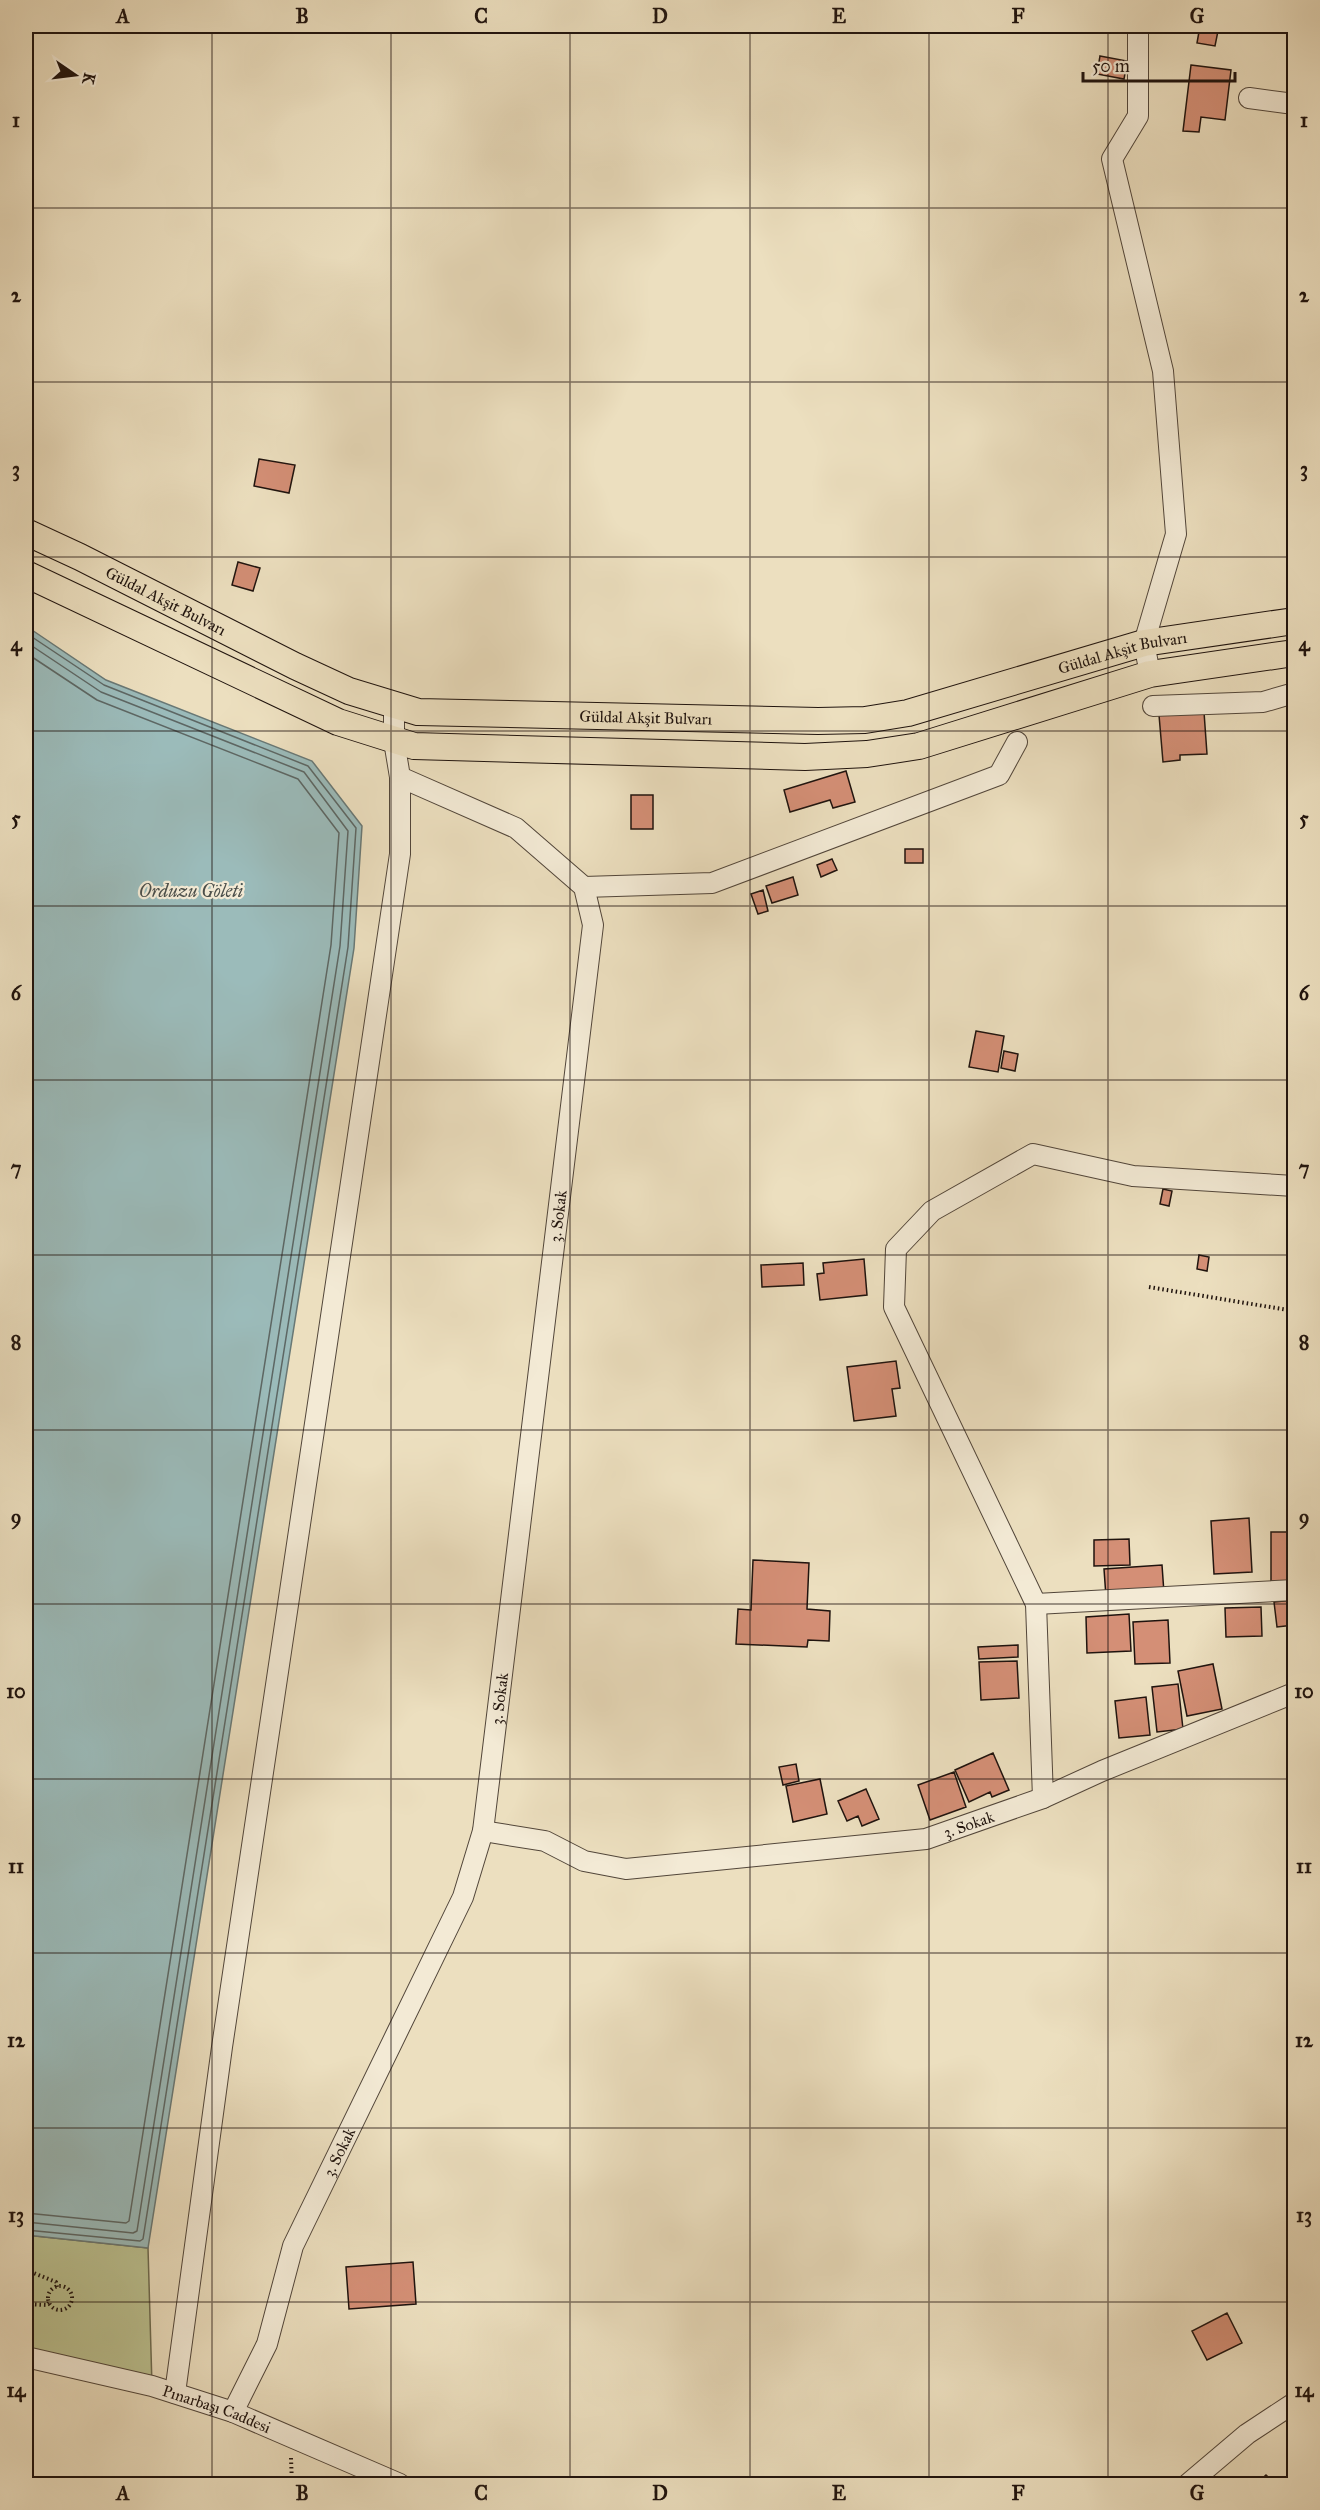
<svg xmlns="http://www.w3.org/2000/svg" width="1320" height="2510" viewBox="0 0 1320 2510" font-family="'IM FELL Great Primer',serif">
<rect width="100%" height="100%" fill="#ecdfbf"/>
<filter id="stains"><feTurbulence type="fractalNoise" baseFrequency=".00333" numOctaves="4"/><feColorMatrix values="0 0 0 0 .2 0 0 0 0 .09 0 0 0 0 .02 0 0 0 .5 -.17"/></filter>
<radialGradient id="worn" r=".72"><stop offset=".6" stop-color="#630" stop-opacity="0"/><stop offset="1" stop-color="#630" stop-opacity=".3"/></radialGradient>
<path fill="#bbc190" stroke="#6d6a4f" stroke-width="1.5" d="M26,2235l122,13 4,138 -126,-29z"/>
<path fill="#9bbbba" stroke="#697875" stroke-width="1.5" d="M26,626l80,54 206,81 50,65 -8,122 -206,1300 -122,-13z"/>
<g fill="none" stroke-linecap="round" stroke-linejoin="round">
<path stroke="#5d6764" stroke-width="1.5" d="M26,633l78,52 204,81 48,62 -8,119 -205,1292 -3,2 -114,-11
M26,642l75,50 203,80 44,59 -8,115 -203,1285 -4,2 -107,-11
M26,653l71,47 201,79 41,54 -8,112 -202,1276 -3,2 -100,-10"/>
</g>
<path fill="#d48f76" stroke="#1f130e" stroke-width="1.5" d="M1200,26h19l-4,20 -18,-3z
M1100,56l27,5 -3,18 -27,-5z
M1191,65l40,5 -6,50 -24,-3 -2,15 -16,-1z
M259,459l36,6 -6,28 -35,-7z
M238,562l22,6 -7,23 -21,-6z
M1204,712l3,42 -27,1v5l-17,2 -4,-47z
M846,771l9,31 -22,6 -3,-8 -40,12 -6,-22z
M631,795h22v34h-22z
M905,849h18v14h-18z
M832,859l5,11 -16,7 -4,-12z
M793,877l5,18 -26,8 -6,-17z
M763,890l5,21 -10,3 -7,-20z
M976,1031l28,5 -6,36 -29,-5z
M1004,1051l14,3 -3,17 -14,-3z
M1163,1189l9,2 -3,15 -9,-2z
M1199,1255l10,2 -2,14 -10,-2z
M864,1259l3,36 -47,5 -3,-26 7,-1 -1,-10z
M803,1263l1,22 -42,2 -1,-22z
M896,1361l4,27 -8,1 4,27 -42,5 -7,-54z
M1249,1518l3,54 -38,2 -3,-53z
M1271,1532h23v49h-23z
M1129,1539l1,26 -36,1v-26z
M753,1560l56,3 -2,46 23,2 -1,30 -21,-1 -1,7 -71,-3 2,-35 13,1z
M1162,1565l2,28 -58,4 -2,-28z
M1294,1600v25l-17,2 -3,-25z
M1261,1607l1,29 -36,1 -1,-29z
M1129,1614l2,37 -44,2 -1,-36z
M1168,1620l2,43 -35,1 -2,-42z
M1018,1645v12l-39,2 -1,-12z
M1017,1661l2,37 -38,2 -2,-38z
M1213,1664l9,45 -35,7 -9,-45z
M1178,1684l5,45 -26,3 -5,-45z
M1146,1697l4,38 -31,3 -4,-37z
M993,1753l16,37 -17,7 -2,-5 -21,10 -14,-32z
M796,1764l3,17 -16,4 -4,-18z
M954,1772l12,35 -36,13 -12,-35z
M820,1779l7,35 -34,8 -7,-36z
M866,1789l13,30 -17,7 -4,-10 -11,5 -9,-20z
M413,2262l3,42 -67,5 -3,-42z
M1227,2313l15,30 -35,17 -15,-29z
M1266,2475l10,9h-20z"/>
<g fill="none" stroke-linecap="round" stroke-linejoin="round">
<g stroke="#52463a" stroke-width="22">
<g id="minor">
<path d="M1138,26v90l-26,43 51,212 13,163 -32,109 6,31"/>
<path d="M1249,98l45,6"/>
<path d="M1153,706l110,-4 31,-9"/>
<path d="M584,887l128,-4 287,-108 18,-33"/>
<path d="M1036,1604l258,-14"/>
<path d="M1043,1798l-7,-194 -142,-297 2,-58 36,-38 101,-57 100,22 161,10"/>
<path id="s1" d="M483,1831l62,10 39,20 42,8 300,-30 117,-41 59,-27 192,-78"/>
<path id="s2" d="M26,2357l126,29 81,26 167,72"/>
<path d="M175,2393l47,-346 178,-1193v-77"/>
<path id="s3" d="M233,2412l34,-68 26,-98 170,-349 20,-66 110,-906 -9,-38 -68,-59 -116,-51 -6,-36v-36"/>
<path d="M1188,2484l59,-50 47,-31"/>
</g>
</g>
<g stroke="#1f130e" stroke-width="28">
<g id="major">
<path id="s4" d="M26,532l54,25 215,109 54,25 69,21 400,9 47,-1 43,-7 236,-70 150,-22"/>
<path d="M26,574l312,148 76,24 391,11 62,-3 52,-8 231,-72 144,-21"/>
</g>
</g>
<path stroke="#1f130e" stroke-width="4" stroke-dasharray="1.5 3" stroke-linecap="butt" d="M1149,1287l145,24
M26,2270l30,12 1,5
M48 2298a12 12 0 1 1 24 0a12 12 0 1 1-24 0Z
M26,2304l21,1 2,-2
M291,2458l1,26"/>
<use href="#minor" stroke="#f3ead5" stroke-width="20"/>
<use href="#major" stroke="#ecdfbf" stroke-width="26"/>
</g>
<path fill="none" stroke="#1f130e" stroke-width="1.5" stroke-opacity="0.55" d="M212,26v2458M391,26v2458M570,26v2458M750,26v2458M929,26v2458M1108,26v2458M26,208h1268M26,382h1268M26,557h1268M26,731h1268M26,906h1268M26,1080h1268M26,1255h1268M26,1430h1268M26,1604h1268M26,1779h1268M26,1953h1268M26,2128h1268M26,2302h1268"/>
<g text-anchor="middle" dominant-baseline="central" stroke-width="4.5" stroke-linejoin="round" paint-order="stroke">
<g font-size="16" fill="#1f130e" stroke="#f3ead5">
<text stroke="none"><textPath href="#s4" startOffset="156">Güldal Akşit Bulvarı</textPath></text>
<text stroke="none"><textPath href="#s4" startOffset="1146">Güldal Akşit Bulvarı</textPath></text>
<text stroke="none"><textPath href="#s4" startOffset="660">Güldal Akşit Bulvarı</textPath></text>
<text stroke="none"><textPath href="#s3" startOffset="1254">3. Sokak</textPath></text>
<text stroke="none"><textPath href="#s3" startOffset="768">3. Sokak</textPath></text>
<text stroke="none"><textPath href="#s1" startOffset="496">3. Sokak</textPath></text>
<text stroke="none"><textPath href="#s3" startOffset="282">3. Sokak</textPath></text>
<text stroke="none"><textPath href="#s2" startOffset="198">Pınarbaşı Caddesi</textPath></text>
</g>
<g font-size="18" font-style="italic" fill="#4a4e4a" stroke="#f3ead5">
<text x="191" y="891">Orduzu Göleti</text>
</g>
</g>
<rect width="1320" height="2510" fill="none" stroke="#ecdfbf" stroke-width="66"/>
<g transform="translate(75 75) rotate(104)" stroke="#f3ead5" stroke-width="4.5" paint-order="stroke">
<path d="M0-4.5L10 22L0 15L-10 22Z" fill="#1f130e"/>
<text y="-9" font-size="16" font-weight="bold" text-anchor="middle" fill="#1f130e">K</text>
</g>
<path d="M1083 72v9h152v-9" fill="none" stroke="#1f130e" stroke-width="3"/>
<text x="1092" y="72" font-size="18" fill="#1f130e" stroke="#f3ead5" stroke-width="4.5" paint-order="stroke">50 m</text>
<rect x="33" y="33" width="1254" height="2444" fill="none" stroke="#1f130e" stroke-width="2"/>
<g font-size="20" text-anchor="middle" font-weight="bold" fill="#1f130e">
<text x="123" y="23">A</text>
<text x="302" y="23">B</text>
<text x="481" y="23">C</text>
<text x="660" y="23">D</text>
<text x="839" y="23">E</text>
<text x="1018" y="23">F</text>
<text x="1197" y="23">G</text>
<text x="16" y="127">1</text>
<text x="1304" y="127">1</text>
<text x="16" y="302">2</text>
<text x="1304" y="302">2</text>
<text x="16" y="476">3</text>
<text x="1304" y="476">3</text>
<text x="16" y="651">4</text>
<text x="1304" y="651">4</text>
<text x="16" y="825">5</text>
<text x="1304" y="825">5</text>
<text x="16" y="1000">6</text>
<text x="1304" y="1000">6</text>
<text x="16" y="1175">7</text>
<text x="1304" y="1175">7</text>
<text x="16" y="1349">8</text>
<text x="1304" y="1349">8</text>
<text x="16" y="1524">9</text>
<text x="1304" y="1524">9</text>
<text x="16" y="1698">10</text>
<text x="1304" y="1698">10</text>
<text x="16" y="1873">11</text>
<text x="1304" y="1873">11</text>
<text x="16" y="2047">12</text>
<text x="1304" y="2047">12</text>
<text x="16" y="2222">13</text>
<text x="1304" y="2222">13</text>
<text x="16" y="2397">14</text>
<text x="1304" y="2397">14</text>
<text x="123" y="2500">A</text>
<text x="302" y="2500">B</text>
<text x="481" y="2500">C</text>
<text x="660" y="2500">D</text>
<text x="839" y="2500">E</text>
<text x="1018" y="2500">F</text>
<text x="1197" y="2500">G</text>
</g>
<rect width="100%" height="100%" filter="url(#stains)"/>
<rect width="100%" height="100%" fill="url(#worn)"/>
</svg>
